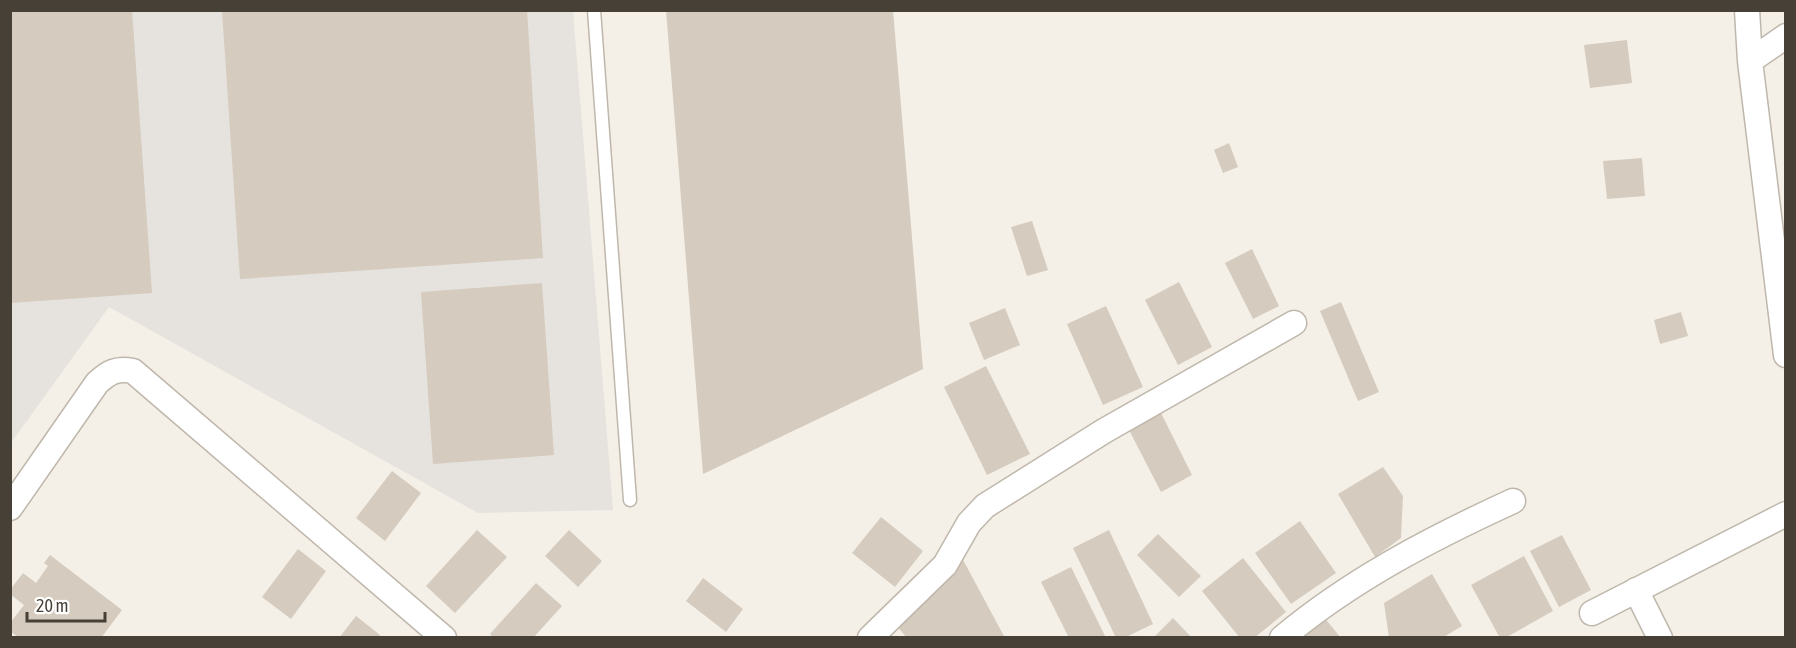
<svg xmlns="http://www.w3.org/2000/svg" width="1796" height="648" viewBox="0 0 1796 648" font-family="'Asap Condensed',sans-serif">
<rect width="100%" height="100%" fill="#f4f0e8"/>
<path fill="#e6e2dd" d="M11,11h562l40,499 -135,3 -369,-206 -98,136z"/>
<path fill="#d5cbbe" d="M10,10h122l20,283 -142,10z
M222,10h305l16,248 -303,21z
M666,10h227l30,359 -220,105z
M1627,40l5,43 -42,5 -6,-43z
M1229,143l9,24 -15,6 -9,-23z
M1642,158l3,38 -38,3 -4,-38z
M1032,221l16,49 -21,6 -16,-49z
M1252,249l27,57 -26,13 -28,-56z
M1179,282l33,65 -34,18 -33,-65z
M542,283l12,172 -121,9 -12,-172z
M1341,302l38,90 -21,9 -38,-90z
M1106,306l37,81 -40,18 -36,-81z
M1005,308l15,37 -36,15 -15,-37z
M1681,312l7,24 -28,8 -6,-24z
M986,366l44,88 -43,21 -43,-88z
M1159,409l33,66 -31,17 -34,-66z
M1383,467l20,29 -2,42 -26,19 -37,-63z
M392,471l29,22 -36,48 -29,-23z
M881,517l42,34 -28,36 -43,-34z
M1300,521l36,52 -45,31 -36,-51z
M477,530l30,27 -52,56 -29,-27z
M569,530l33,31 -24,26 -33,-31z
M1109,530l44,94 -29,14h-8l-43,-90z
M1158,534l43,42 -22,21 -42,-42z
M1562,535l29,55 -32,17 -29,-56z
M298,549l28,22 -35,48 -29,-22z
M50,555l72,55 -21,28h-82l-9,-7v-8l14,-18 -14,-11v-4l13,-17 13,10 12,-17 -4,-3z
M1524,556l29,55 -48,27h-5l-29,-53z
M962,558l43,80h-98l-11,-13z
M1243,558l43,54 -32,26h-14l-38,-47z
M1071,567l35,71h-37l-28,-56z
M1432,574l30,52 -20,12h-53l-5,-35z
M703,578l40,31 -17,23 -40,-31z
M536,583l26,23 -29,32h-39l-4,-4z
M356,616l24,19 -2,3h-39z
M1323,616l18,22h-35l-3,-4z
M1173,618l19,20h-39z"/>
<g fill="none" stroke-linecap="round" stroke-linejoin="round">
<g stroke="#bfb7ab" stroke-width="15">
<path id="service" d="M594,10l36,490"/>
</g>
<g stroke="#bfb7ab" stroke-width="27">
<path id="minor" d="M1747,10l3,51 36,294
M1750,61l36,-25
M10,508l87,-125c12,-11 19,-15 36,-12l311,267
M1636,590l24,48
M1592,613l194,-99
M870,638l75,-73 24,-42 16,-17 119,-75 190,-108
M1282,638c69,-58 150,-100 231,-137"/>
</g>
<use href="#service" stroke="#fff" stroke-width="12"/>
<use href="#minor" stroke="#fff" stroke-width="24"/>
</g>
<rect width="1796" height="648" fill="none" stroke="#474037" stroke-width="24"/>
<path d="M27 612v9h78v-9" fill="none" stroke="#474037" stroke-width="3"/>
<text x="36" y="612" font-size="18" fill="#474037" stroke="#ffffff" stroke-width="4.5" paint-order="stroke">20 m</text>
</svg>
